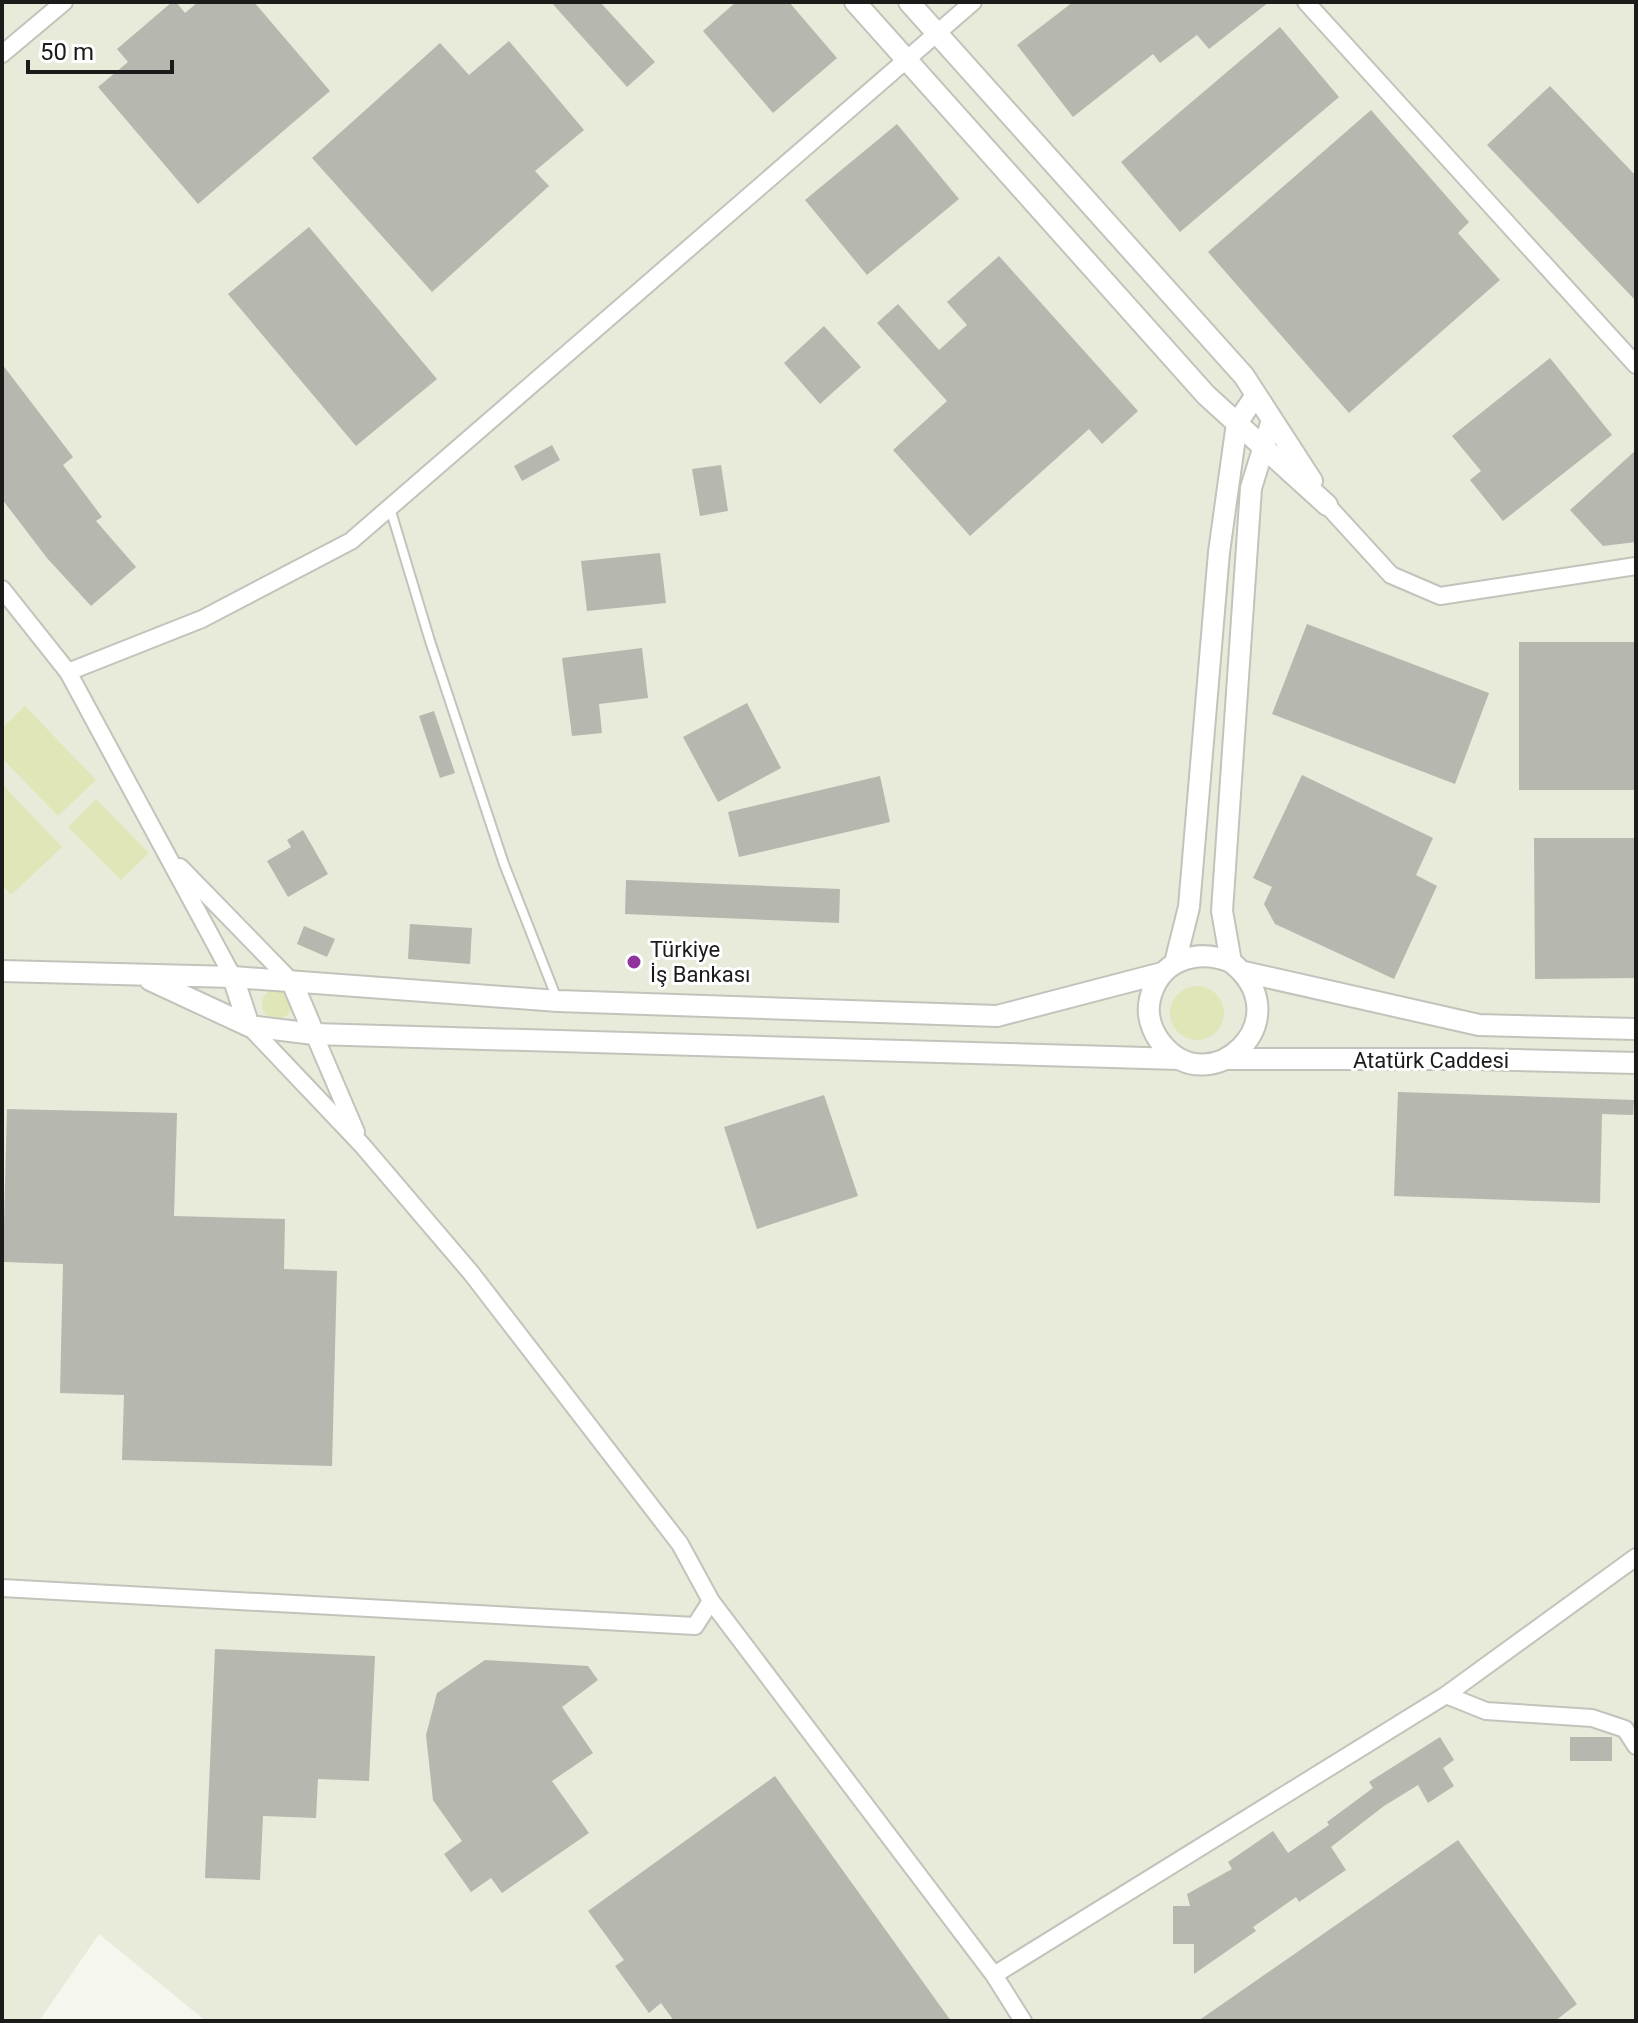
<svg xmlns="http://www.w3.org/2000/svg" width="1638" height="2023" viewBox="0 0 1638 2023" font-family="Roboto,sans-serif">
<rect width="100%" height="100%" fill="#f5f6ee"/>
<path fill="#e8eada" d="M2,2h1634v2019h-1430l-107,-87 -60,87h-37z"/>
<path fill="#e1e6b9" d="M25,706l71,74 -38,36 -56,-58v-30z
M2,784l60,63 -51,48 -9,-10z
M96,799l53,54 -28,27 -53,-53z
M1170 1013a27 27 0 1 1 54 0a27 27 0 1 1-54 0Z
M262 1004a15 15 0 1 1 30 0a15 15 0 1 1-30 0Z"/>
<path fill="#b6b7af" d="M172,2h4l9,11 13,-11h56l76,89 -132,113 -100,-117 30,-25 -11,-13z
M551,2h49l55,60 -28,25z
M736,2h53l48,56 -64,55 -70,-82z
M1073,2h196l-60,47 -12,-14 -37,28 -7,-9 -80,63 -56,-72z
M1280,27l59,70 -159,135 -59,-70z
M509,41l75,89 -49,41 14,15 -117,106 -120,-134 128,-115 29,32z
M1550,86l86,90v125l-149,-156z
M1371,110l98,112 -11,11 42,47 -151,133 -141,-161z
M897,124l62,75 -92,76 -62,-75z
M309,227l128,152 -81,67 -128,-152z
M999,256l139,155 -36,33 -13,-15 -119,107 -77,-86 54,-49 -70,-78 21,-19 41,46 28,-25 -20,-23z
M824,326l37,41 -41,37 -36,-41z
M1550,358l62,77 -109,86 -33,-41 11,-9 -29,-35z
M2,364l71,93 -10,8 39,52 -6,4 40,46 -45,39 -44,-48 -45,-59z
M552,445l8,15 -38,21 -8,-15z
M1636,450v92l-33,4 -33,-36z
M721,465l7,46 -28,5 -8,-47z
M660,553l6,50 -79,8 -6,-50z
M1307,624l182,69 -34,91 -183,-70z
M1519,642h117v148h-117z
M642,648l6,50 -49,6 3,29 -30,3 -10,-78z
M747,703l34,65 -63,34 -35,-65z
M434,711l21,62 -15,5 -21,-62z
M1302,775l131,63 -17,37 21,11 -43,93 -119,-55 -11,-20 8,-17 -19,-9z
M880,776l10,46 -151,35 -11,-45z
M303,830l25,44 -40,23 -21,-36 24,-14 -4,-7z
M1534,838h102v140l-101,1z
M626,880l214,9 -1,34 -214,-9z
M410,924l62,4 -2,36 -62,-5z
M304,926l31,13 -8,18 -30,-13z
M1398,1092l236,8 -1,15 -31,-1 -2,89 -206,-7z
M824,1095l34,101 -101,33 -33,-102z
M7,1109l170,4 -3,103 111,3 -1,50 53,2 -5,195 -210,-6 2,-65 -64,-2 3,-129 -60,-2z
M215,1649l160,7 -6,125 -51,-2 -2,39 -53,-2 -3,64 -55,-2z
M485,1660l103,6 10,14 -36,27 31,46 -41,28 37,52 -87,60 -11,-15 -20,14 -27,-38 18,-13 -29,-41 -7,-65 11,-42z
M1440,1737l14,23 -11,8 11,18 -26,17 -10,-18 -34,21 -53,41 15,23 -47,32 -3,-5 -43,30 3,4 -62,43v-30h-21v-38h17l-3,-12 45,-25 -4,-7 45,-31 15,22 41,-28 -2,-3 46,-34 -4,-6z
M1570,1737h42v24h-42z
M775,1776l176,245h-277l-13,-18 -12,10 -34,-47 9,-6 -36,-49z
M1458,1840l119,164 -22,17h-357z"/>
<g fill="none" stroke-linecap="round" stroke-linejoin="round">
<g stroke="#c2c3bb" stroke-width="12">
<path id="service" d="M390,508l40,133 74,223 53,135"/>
</g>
<g stroke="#c2c3bb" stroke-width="20">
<path id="minor" d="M1306,2l330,363
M2,54l62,-52
M1327,505l64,70 49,21 196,-30
M2,589l66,83 165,305
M68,672l134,-53 149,-78 622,-539
M180,867l112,115
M314,1034l42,98
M2,1588l693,38 16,-25 -31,-57 -208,-270 -110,-129 -113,-119
M711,1601l283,374 29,46
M1446,1695l40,16 106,7 33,11 11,17
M994,1975l452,-280 190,-138"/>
</g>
<g stroke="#c2c3bb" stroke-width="24">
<path id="tertiary" d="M855,2l351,393 121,110
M909,2l335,374 68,105
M1231,962c-34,-14 -72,-2 -81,37 -4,16 2,33 12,45 48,60 141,-25 69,-82l-9,-51 29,-423 21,-68
M1175,963l14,-56 30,-355 18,-129 19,-28
M2,971l231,6 325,24 439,15 165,-43
M1244,972l235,53 157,4
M233,977l16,49
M150,980l99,46 65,8 866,25
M292,982l22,52
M1226,1059h249l161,4"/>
</g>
<use href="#service" stroke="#fff" stroke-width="8"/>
<use href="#minor" stroke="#fff" stroke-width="16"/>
<use href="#tertiary" stroke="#fff" stroke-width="20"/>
</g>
<circle fill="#90339d" stroke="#fff" stroke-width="3" cx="634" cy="962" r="8"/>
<g text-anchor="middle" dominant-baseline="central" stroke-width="6" stroke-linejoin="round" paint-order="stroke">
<g font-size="22" fill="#1b1c19" stroke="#fff" text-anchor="start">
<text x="650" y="949">Türkiye<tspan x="650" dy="25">İş Bankası</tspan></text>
</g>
<g font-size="22" fill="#1b1c19" stroke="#fff">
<text x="1431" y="1060">Atatürk Caddesi</text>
</g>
</g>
<rect width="1638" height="2023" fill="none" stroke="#1b1c19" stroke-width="8"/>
<path d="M28 60v12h144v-12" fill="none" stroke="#1b1c19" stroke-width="4"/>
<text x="40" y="60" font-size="24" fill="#1b1c19" stroke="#ffffff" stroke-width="6" paint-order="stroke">50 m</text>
</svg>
